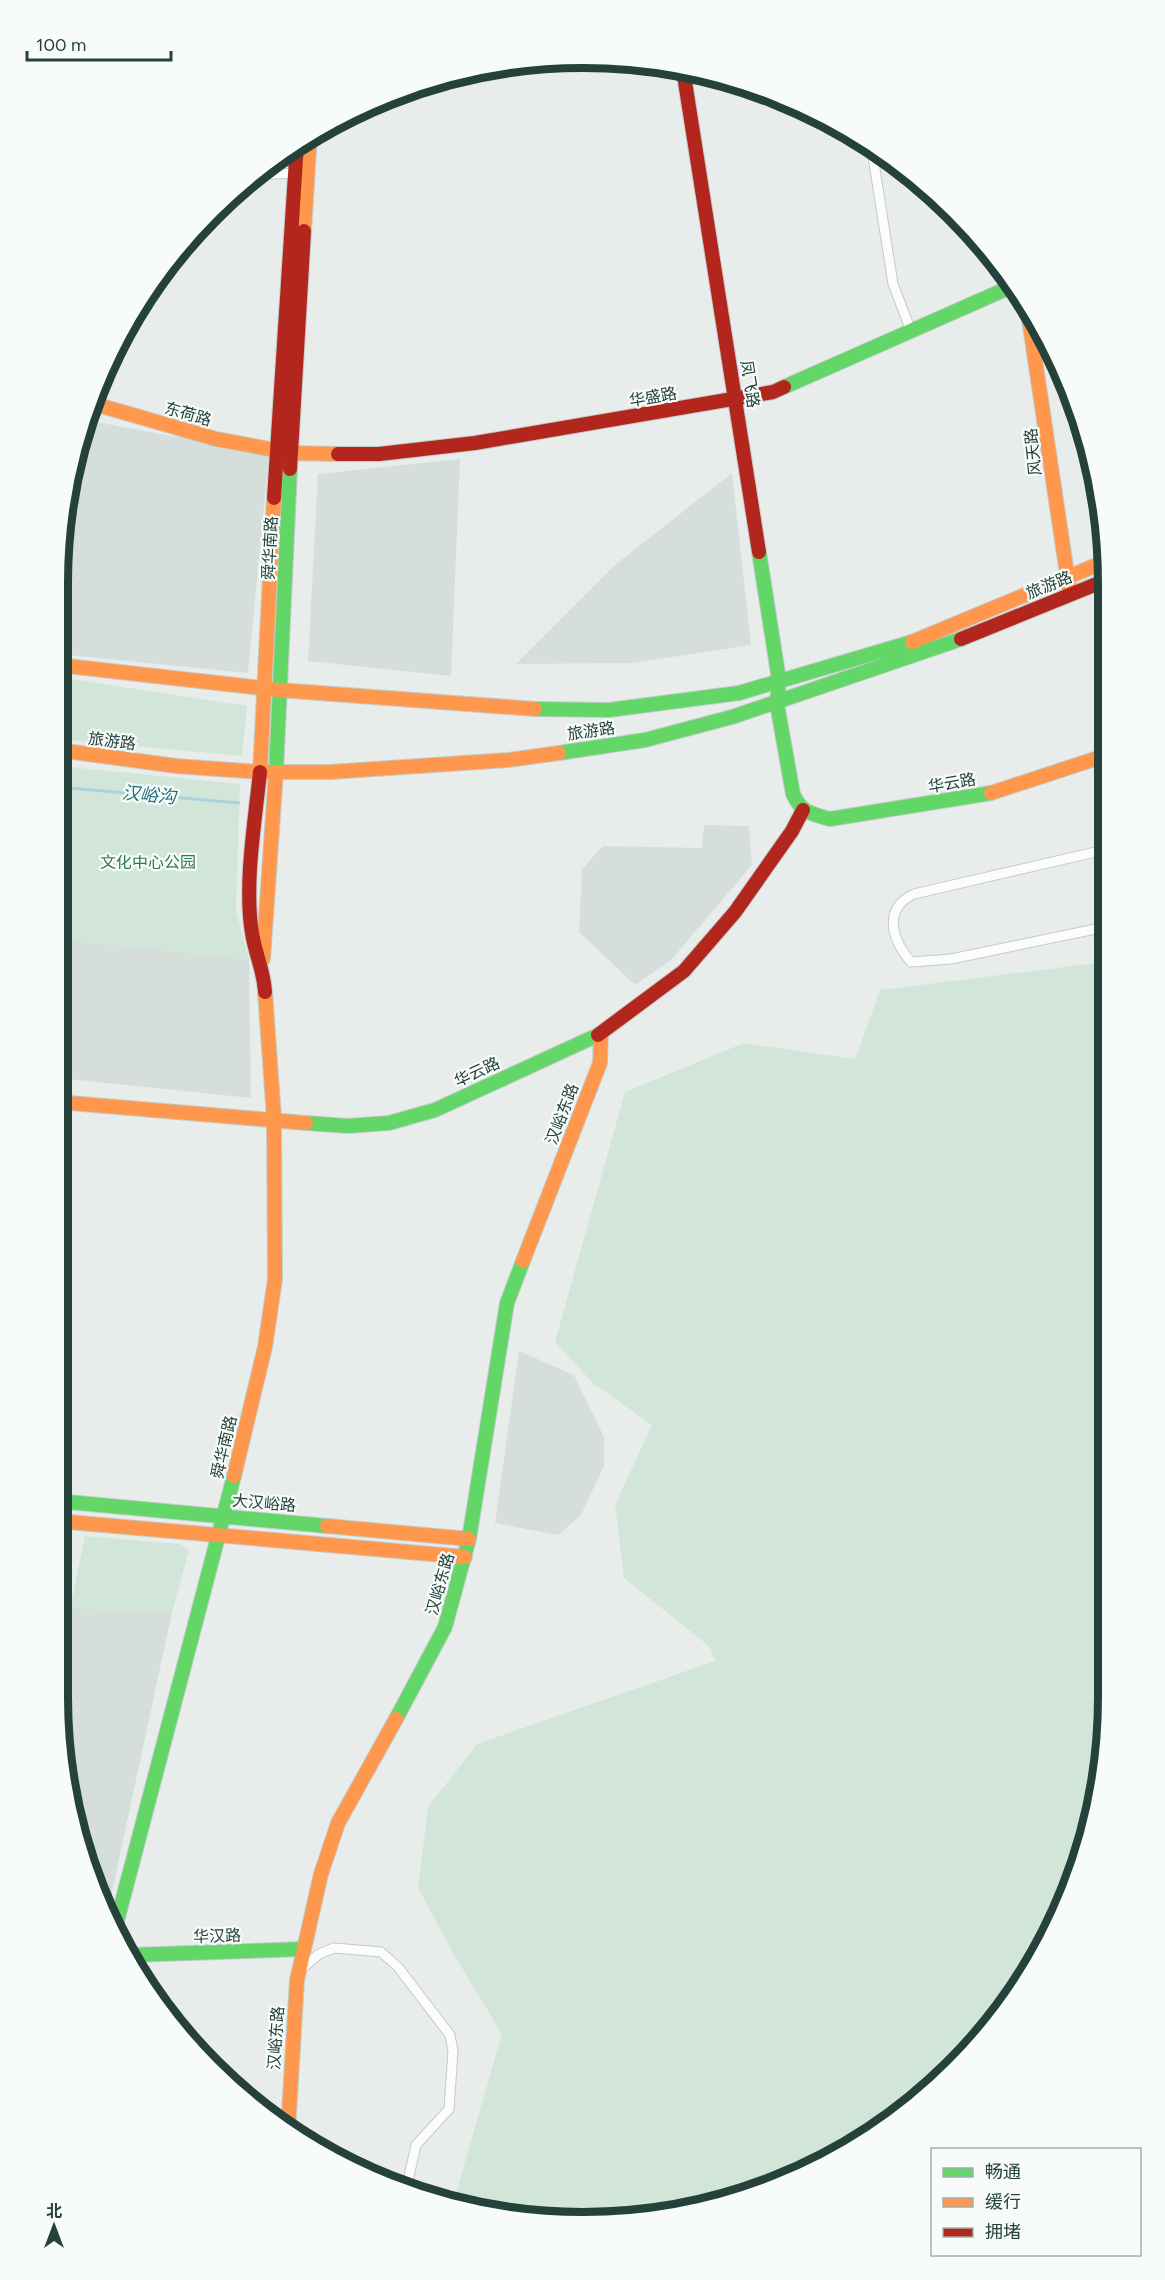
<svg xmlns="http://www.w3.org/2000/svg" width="1165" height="2280" viewBox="0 0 1165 2280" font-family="Figtree,'Noto Sans SC',sans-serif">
<rect width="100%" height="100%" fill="#e8edeb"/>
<path fill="#d6dedb" d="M85,420l184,34 -21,219 -190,-19v-106l17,-101z
M460,459l-9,217 -143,-15 10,-187z
M732,473l19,172 -118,18 -117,1 100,-100z
M704,825l45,1 3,39 -81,95 -36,25 -56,-53 3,-63 21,-23 99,2z
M58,939l191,20 2,139 -193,-20z
M519,1351l55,24 30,62v29l-23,49 -23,20 -63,-12z
M57,1607l115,6 -64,297 -23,-43 -28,-170z"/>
<path fill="#d1e6d8" d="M58,677l189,29 -5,50 -184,-17z
M59,766l181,18 -4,127 13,48 -191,-20z
M1105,962l2,770 -17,101 -36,97 -100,139 -139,100 -164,50 -171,-6 -27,-10 49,-169 -49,-81 -35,-65 10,-81 49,-63 238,-83 -5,-14 -86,-69 -9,-73 37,-80 -58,-41 -39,-42 70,-250 119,-49 111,16 25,-69z
M85,1536l95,8 9,6 -17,63 -102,-5z"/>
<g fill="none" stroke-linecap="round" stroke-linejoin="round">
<path stroke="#a9d4db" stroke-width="3" d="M58,787l181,16"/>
<g stroke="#c5cac8" stroke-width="11">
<path id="street" d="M872,150l21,134 18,47
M253,175l43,-2
M1104,850l-190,44c-32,15 -22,46 -3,68l40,-3 154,-32
M299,1971l20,-17 15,-6 47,4 17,15 52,68 3,16 -4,58 -33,36 -9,40"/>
</g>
<g stroke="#c3cbc8" stroke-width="16">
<path id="fast" d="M784,387l231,-102
M759,552l20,128 -2,24 16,90c8,18 18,20 37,25l161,-26
M535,709l74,1 130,-17 173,-51
M559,753l86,-13 87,-23 229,-78
M276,772l14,-303
M306,1123l42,3 41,-3 46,-13 163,-75
M57,1501l270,25
M396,1719l49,-92 24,-88 38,-236 16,-42
M116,1925l118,-449
M132,1955l171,-6"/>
</g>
<g stroke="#c3cbc8" stroke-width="16">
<path id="slow" d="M304,231l6,-97
M1027,306l43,288
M91,403l125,36 75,14 47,1
M912,642l192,-80
M58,665l221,25 256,19
M58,750l118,16 84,6h70l178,-12 51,-7
M260,772l14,-274
M991,793l113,-37
M263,959l13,-187
M58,1102l248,21
M523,1261l77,-198 1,-29
M234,1476l31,-129 10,-68 -1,-161 -9,-126
M57,1521l408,36
M327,1526l142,13
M288,2130l9,-150 24,-106 17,-51 58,-104"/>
</g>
<g stroke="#c3cbc8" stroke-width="16">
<path id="jam" d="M683,69l76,483
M338,454h41l96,-11 298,-51 11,-5
M290,469l14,-238
M274,498l23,-354
M961,639l143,-58
M260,772c-5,49 -16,113 -8,161 3,20 12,38 13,59
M598,1035l86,-64 51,-59 57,-81 11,-21"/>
</g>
<use href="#street" stroke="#fcfcfc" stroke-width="9"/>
<use href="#fast" stroke="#63d668" stroke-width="14"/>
<use href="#slow" stroke="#ff974d" stroke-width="14"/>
<use href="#jam" stroke="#b3261e" stroke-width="14"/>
</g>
<g text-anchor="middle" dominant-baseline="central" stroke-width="4.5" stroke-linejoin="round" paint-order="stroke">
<g font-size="16" fill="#24423a" stroke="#f7fbf9">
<text transform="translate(750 384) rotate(81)">凤飞路</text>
<text transform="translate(653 397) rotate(-10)">华盛路</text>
<text transform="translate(188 414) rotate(16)">东荷路</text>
<text transform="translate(1033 452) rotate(-96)">风天路</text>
<text transform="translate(270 548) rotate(-87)">舜华南路</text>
<text transform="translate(1049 585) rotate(-22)">旅游路</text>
<text transform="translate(591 731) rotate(-8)">旅游路</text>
<text transform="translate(112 741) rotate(7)">旅游路</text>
<text transform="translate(952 783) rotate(-10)">华云路</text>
<text transform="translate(477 1072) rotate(-25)">华云路</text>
<text transform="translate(562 1114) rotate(-69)">汉峪东路</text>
<text transform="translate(224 1447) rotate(-77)">舜华南路</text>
<text transform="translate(264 1503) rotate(5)">大汉峪路</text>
<text transform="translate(440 1584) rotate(-74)">汉峪东路</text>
<text transform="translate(217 1936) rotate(-2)">华汉路</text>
<text transform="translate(276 2038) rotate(-86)">汉峪东路</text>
</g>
<g font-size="16" fill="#2d7a4b" stroke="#f7fbf9">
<text x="148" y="862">文化中心公园</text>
</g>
<g font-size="18" font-style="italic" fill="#1c6f80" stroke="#f7fbf9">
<text transform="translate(149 795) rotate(5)">汉峪沟</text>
</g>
</g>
<path d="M0 0H1165V2280H0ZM583 68H583A515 515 0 0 1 1098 583V1697A515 515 0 0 1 583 2212H583A515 515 0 0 1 68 1697V583A515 515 0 0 1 583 68Z" fill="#f7fbf9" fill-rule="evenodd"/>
<path fill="none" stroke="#24423a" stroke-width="8" d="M583 68H583A515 515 0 0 1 1098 583V1697A515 515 0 0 1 583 2212H583A515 515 0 0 1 68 1697V583A515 515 0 0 1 583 68Z"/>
<rect x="931" y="2148" width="210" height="108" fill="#f7fbf9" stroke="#a3b1ad" stroke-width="1.5"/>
<rect x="943" y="2168" width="30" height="9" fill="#63d668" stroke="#a3b1ad" stroke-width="1.5"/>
<text x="985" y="2178" font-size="18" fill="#24423a">畅通</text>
<rect x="943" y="2198" width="30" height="9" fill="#ff974d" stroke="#a3b1ad" stroke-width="1.5"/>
<text x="985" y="2208" font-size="18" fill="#24423a">缓行</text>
<rect x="943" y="2228" width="30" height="9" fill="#b3261e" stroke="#a3b1ad" stroke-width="1.5"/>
<text x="985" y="2238" font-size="18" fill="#24423a">拥堵</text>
<g transform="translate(54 2226)" stroke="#f7fbf9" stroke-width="4.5" paint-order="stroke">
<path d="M0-4.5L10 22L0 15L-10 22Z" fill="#24423a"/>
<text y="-9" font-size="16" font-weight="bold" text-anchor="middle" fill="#24423a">北</text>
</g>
<path d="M27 51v9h144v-9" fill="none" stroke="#24423a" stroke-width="3"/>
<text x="36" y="51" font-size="18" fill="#24423a" stroke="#f7fbf9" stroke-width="4.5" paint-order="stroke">100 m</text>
</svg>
